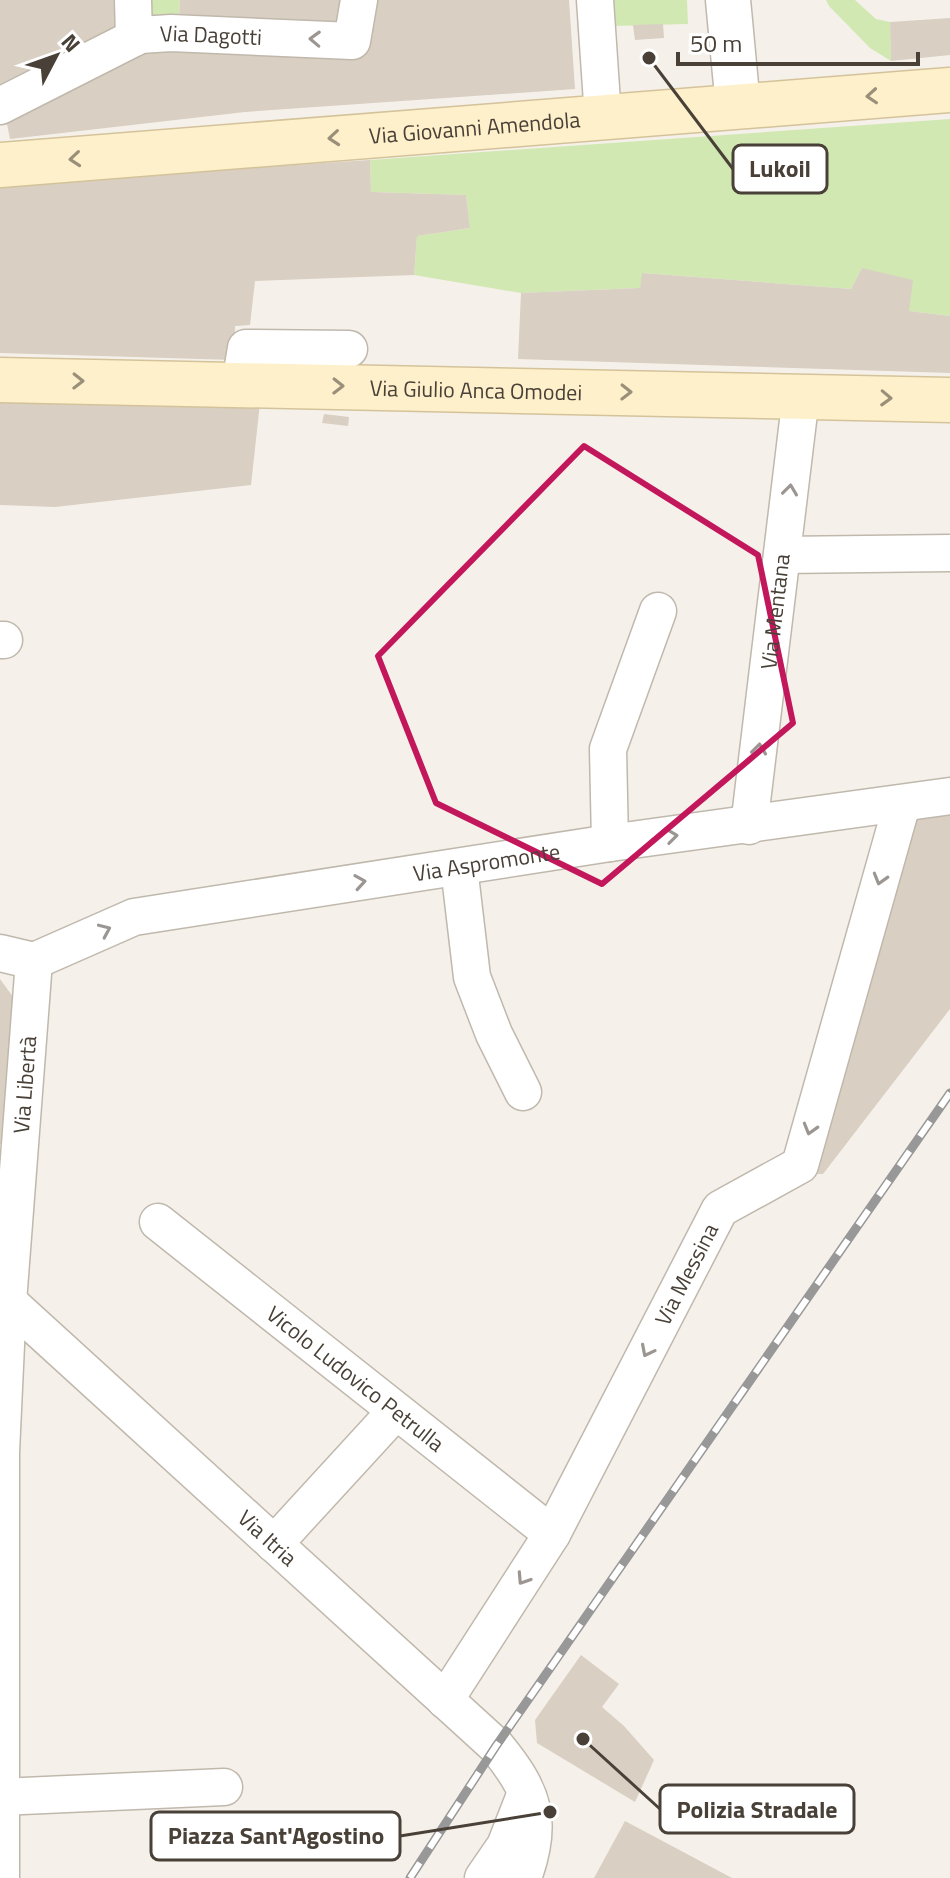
<svg xmlns="http://www.w3.org/2000/svg" width="950" height="1878" viewBox="0 0 950 1878" font-family="'Titillium Web',sans-serif">
<rect width="100%" height="100%" fill="#f5f1ea"/>
<path fill="#d2e8b3" d="M142,0h38l-1,20 -38,3z
M613,0h74l1,24 -74,2z
M826,0h29l21,19 14,3 1,39 -21,-13 -41,-42z
M950,119v197l-41,-5 -47,-43 -11,21 -208,-16 -3,15 -119,5 -107,-18 3,-39 53,-8 -4,-33 -95,-3 -1,-32z"/>
<path fill="#d9cfc2" d="M0,0h123l3,33 -126,52z
M180,0h164l-2,31 -163,-11z
M367,0h202l6,89 -330,23 -235,27 -5,-25 162,-72 191,6z
M950,18v37l-59,6 -1,-39z
M663,24l1,14 -29,2 -2,-15z
M370,160l1,32 95,3 4,33 -53,8 -3,39 -159,6 -5,44 -15,1 -1,34 -234,-7v-169z
M862,268l51,12 -4,31 41,5v57l-432,-14 3,-66 119,-5 2,-15 209,16z
M0,393l260,10 -9,82 -196,22 -55,-2z
M324,414l25,3 -1,9 -26,-3z
M950,811v198l-127,165h-13l106,-358z
M0,979l16,22 -14,143h-2z
M581,1655l38,29 -17,23 22,19 30,34 -19,42 -98,-59 -2,-23z
M625,1821l107,57h-138z"/>
<g fill="none" stroke-linecap="round" stroke-linejoin="round">
<g stroke="#c0b8ac" stroke-width="39">
<g id="minor">
<path d="M133,0l1,38"/>
<path d="M595,0l8,117"/>
<path id="s1" d="M0,106l140,-71 31,-2 181,8 7,-41"/>
<path d="M240,384l6,-36 103,1"/>
<path d="M782,555l168,-2"/>
<path d="M0,640h4"/>
<path id="s2" d="M749,826l52,-430"/>
<path d="M610,843l-2,-94 50,-138"/>
<path d="M459,867l13,110 22,57 29,58"/>
<path d="M0,953l34,8"/>
<path id="s3" d="M34,961l100,-44 476,-74 340,-47"/>
<path id="s4" d="M158,1222l394,312"/>
<path id="s5" d="M0,1294l496,452c38,46 48,75 27,132"/>
<path d="M274,1544l122,-133"/>
<path id="s6" d="M445,1700l107,-166 168,-325 80,-44 102,-361"/>
<path d="M0,1797l224,-10"/>
<path id="s7" d="M1,1878v-426l7,-150 26,-341"/>
<path d="M483,1878l22,-32 20,-51"/>
</g>
</g>
<g stroke="#c0b8ac" stroke-width="47">
<path id="tertiary" d="M728,0l10,106"/>
</g>
<g stroke="#d4c39a" stroke-width="47">
<g id="secondary">
<path id="s8" d="M0,165l950,-75"/>
<path id="s9" d="M0,380l950,20"/>
</g>
</g>
<use href="#minor" stroke="#fff" stroke-width="36"/>
<use href="#tertiary" stroke="#fff" stroke-width="44"/>
<use href="#secondary" stroke="#fef0ca" stroke-width="44"/>
<g stroke="#989898" stroke-width="9">
<path id="rail" d="M410,1878l86,-132 454,-653"/>
</g>
<use href="#rail" stroke="#fff" stroke-width="6" stroke-dasharray="18" stroke-linecap="butt"/>
</g>
<defs><path id="oneway-chevron" d="M-2-3.5L2.5 0L-2 3.5" fill="none" stroke-width="1.6" stroke-linecap="round" stroke-linejoin="round" transform="scale(2)"/></defs>
<g stroke="#9b9692">
<use href="#oneway-chevron" transform="translate(315 39) rotate(-178)"/>
<use href="#oneway-chevron" transform="translate(790 490) rotate(-83)"/>
<use href="#oneway-chevron" transform="translate(759 749) rotate(-83)"/>
<use href="#oneway-chevron" transform="translate(672 836) rotate(-7)"/>
<use href="#oneway-chevron" transform="translate(880 879) rotate(106)"/>
<use href="#oneway-chevron" transform="translate(360 882) rotate(-9)"/>
<use href="#oneway-chevron" transform="translate(105 930) rotate(-24)"/>
<use href="#oneway-chevron" transform="translate(810 1129) rotate(106)"/>
<use href="#oneway-chevron" transform="translate(647 1351) rotate(117)"/>
<use href="#oneway-chevron" transform="translate(523 1579) rotate(123)"/>
</g>
<g stroke="#9a907a">
<use href="#oneway-chevron" transform="translate(872 96) rotate(176)"/>
<use href="#oneway-chevron" transform="translate(334 138) rotate(175)"/>
<use href="#oneway-chevron" transform="translate(75 159) rotate(175)"/>
<use href="#oneway-chevron" transform="translate(78 381) rotate(1)"/>
<use href="#oneway-chevron" transform="translate(338 386) rotate(1)"/>
<use href="#oneway-chevron" transform="translate(626 392) rotate(1)"/>
<use href="#oneway-chevron" transform="translate(886 398) rotate(2)"/>
</g>
<path fill="none" stroke="#c2185b" stroke-width="6" stroke-linejoin="round" d="M584,446l174,109 35,168 -191,161 -166,-81 -58,-147z"/>
<g text-anchor="middle" dominant-baseline="central" stroke-width="6" stroke-linejoin="round" paint-order="stroke">
<g font-size="22" fill="#494138" stroke="#fff">
<text stroke="none"><textPath href="#s1" startOffset="228">Via Dagotti</textPath></text>
<text stroke="none"><textPath href="#s8" startOffset="476">Via Giovanni Amendola</textPath></text>
<text stroke="none"><textPath href="#s9" startOffset="476">Via Giulio Anca Omodei</textPath></text>
<text stroke="none"><textPath href="#s2" startOffset="216">Via Mentana</textPath></text>
<text stroke="none"><textPath href="#s3" startOffset="466">Via Aspromonte</textPath></text>
<text stroke="none"><textPath href="#s7" startOffset="794">Via Libertà</textPath></text>
<text stroke="none"><textPath href="#s6" startOffset="490">Via Messina</textPath></text>
<text stroke="none"><textPath href="#s4" startOffset="252">Vicolo Ludovico Petrulla</textPath></text>
<text stroke="none"><textPath href="#s5" startOffset="362">Via Itria</textPath></text>
</g>
</g>
<path fill="none" stroke="#494138" stroke-width="3" d="M649 58L733 169M583 1739L660 1809M550 1812L400 1836"/>
<g fill="#494138" stroke="#fff" stroke-width="3">
<circle cx="649" cy="58" r="8"/>
<circle cx="583" cy="1739" r="8"/>
<circle cx="550" cy="1812" r="8"/>
</g>
<g fill="#fff" stroke="#494138" stroke-width="3">
<rect x="733" y="145" width="94" height="48" rx="8"/>
<rect x="660" y="1785" width="194" height="48" rx="8"/>
<rect x="151" y="1812" width="249" height="48" rx="8"/>
</g>
<g font-size="24" text-anchor="middle" font-weight="bold" fill="#494138">
<text x="780" y="177">Lukoil</text>
<text x="757" y="1818">Polizia Stradale</text>
<text x="276" y="1844">Piazza Sant'Agostino</text>
</g>
<g transform="translate(56 56) rotate(49)" stroke="#ffffff" stroke-width="6" paint-order="stroke">
<path d="M0-6L14 30L0 20L-14 30Z" fill="#494138"/>
<text y="-12" font-size="22" font-weight="bold" text-anchor="middle" fill="#494138">N</text>
</g>
<path d="M678 52v12h240v-12" fill="none" stroke="#494138" stroke-width="4"/>
<text x="690" y="52" font-size="24" fill="#494138" stroke="#ffffff" stroke-width="6" paint-order="stroke">50 m</text>
</svg>
